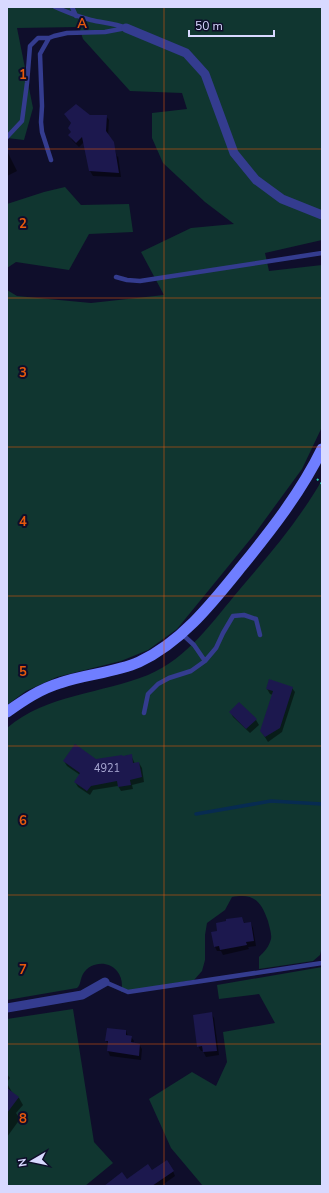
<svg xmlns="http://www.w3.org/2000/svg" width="329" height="1193" viewBox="0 0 329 1193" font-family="'Nunito Sans',sans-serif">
<rect width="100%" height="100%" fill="#0f0e2b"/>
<path fill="#103630" d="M7,7h315v233l-57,13 4,18 53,-6v162l-20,42 -49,67 -76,93 -29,21 -27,11 -64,16 -31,14 -19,14v-415l10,6 74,7 73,-8 -23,-43 50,-24 43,-4 -29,-22 -42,-39 -11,-25v-25l35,-4 -5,-16 -52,-2 -47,-52 -4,-12 -62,1 16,80 -9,32 -17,-2z
M65,187l16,18 48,-1 4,28 -44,2 -20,36 -53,-8 -9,6v-64l37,-12z
M322,480v467l-2,8 -7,6 -54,8v-12c5,-5 10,-10 12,-18 1,-5 -2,-13 -3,-18 -7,-20 -14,-28 -36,-24l-7,13 -18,13 -2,12v25l-3,11 -8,9 -73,12c2,-7 1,-15 -4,-21 -9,-11 -27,-9 -34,3 -3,5 -2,11 -6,14l-70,12v-272c40,-34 94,-34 141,-53 40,-17 65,-54 92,-86 30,-35 59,-69 82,-109z
M322,967v219h-119l-32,-38 -22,-49 43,-27 24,14 11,-24 -4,-30 52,-9 -16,-29 -40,5 -2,-14z
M73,1009l21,133 19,21 -28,23h-78v-167z"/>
<path fill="#0007" d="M65,115l41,1 3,4 -1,16 5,7 4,14 1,-1 3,21 -28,-1 -3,-5 -6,-29 -5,5 -7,-7 -2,-5 2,-2v-9z
M7,151l10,20 -10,5z
M292,688l3,4 -13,40 -14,10 -7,-11 12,-36 -3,-1 -3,-5z
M239,703l17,17 3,5 -9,8 -17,-16 -2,-4z
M131,755l4,9 4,-1 3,5 2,14 -12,3 1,4 -12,2 -3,-5 -25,4 -3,5 -12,-8 -3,-5 5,-7 -13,-9 -3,-5h32z
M242,918l3,6 6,-1 2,5 3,18 -8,1 1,2 -26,6 -2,-4h-4l-2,-4 3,-15z
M211,1013l3,5 5,37 -13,2 -3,-6h-2l-3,-5z
M126,1031l2,5 3,1 3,4 -1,3h6l3,5 -1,11 -31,-4 -2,-5 1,-6 -3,-4z
M7,1074l3,4 -3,4 1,3 5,9 6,4 4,7 -7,8 4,6 -13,18z
M173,1171l2,5 -14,10h-53l44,-14z"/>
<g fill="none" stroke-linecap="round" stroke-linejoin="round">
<path stroke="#072b51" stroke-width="3.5" d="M196,814l75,-13 51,3"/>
</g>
<path fill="#1c184e" d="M76,104l14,11h17l-1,16 8,11 5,31 -30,-2 -7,-34 -6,6 -8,-8 3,-3 -3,-4 3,-5 -7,-9z
M269,679l24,8 -13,41 -15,9 -5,-6 13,-40 -7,-2z
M239,702l18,17 -11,10 -17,-17z
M75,744l21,15 26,-4 1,1 9,-2 1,9 6,-1 3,15 -12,3 1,5 -13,2 -1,-6 -26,5 -4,5 -13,-9 6,-9 -17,-12z
M242,917l2,6 7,-1 3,19 -8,1 1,3 -27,5 -1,-4 -5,1 -3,-15 6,-1 -1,-8 10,-2v-2z
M212,1012l5,39 -14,1 -1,-6 -5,1 -4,-32z
M107,1028l19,2v5l6,1 -1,6 9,2 -1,12 -32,-5 1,-10h-3z
M7,1088l12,9 -12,16z
M167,1160l7,11 -22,15h-48l18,-14 5,7 21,-15 4,6z"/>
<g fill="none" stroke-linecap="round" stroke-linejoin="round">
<path stroke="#23c8a9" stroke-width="2" stroke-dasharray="2 3" stroke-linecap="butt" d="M317,479l5,5"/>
<path stroke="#343c8f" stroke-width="4.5" d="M55,7c12,5 23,10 36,13 12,3 23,3 35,8
M72,7l4,9
M7,137l15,-16 5,-38 3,-37 8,-8h11
M51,160l-9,-28 -1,-10 1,-16 -2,-52 9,-16 5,-2 13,-3 38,-1 21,-4
M116,277l11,3 13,1 182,-28
M182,634l12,11 11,16
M144,713l4,-19 10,-10 11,-6 22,-7 14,-10 11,-13 7,-15 10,-17 11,-1 12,4 4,16
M105,982l23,10 194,-29"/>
<path stroke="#343c8f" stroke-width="9" d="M126,28l60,25 19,21 29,79 22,27 26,19 40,16
M7,1008l75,-13 23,-13"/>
<path stroke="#6f7eff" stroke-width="11" d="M7,712c17,-12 33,-23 53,-29 25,-9 54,-10 79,-21 43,-20 74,-60 103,-96 30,-37 59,-74 80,-117"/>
</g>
<path fill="none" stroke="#e8590c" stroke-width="1" stroke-opacity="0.55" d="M164,7v1179M7,149h315M7,298h315M7,447h315M7,596h315M7,746h315M7,895h315M7,1044h315"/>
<g text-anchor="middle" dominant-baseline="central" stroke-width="4" stroke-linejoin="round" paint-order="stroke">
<g font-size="11" fill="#a9a9d3">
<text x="107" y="768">4921</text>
</g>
</g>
<g font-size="13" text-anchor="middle" font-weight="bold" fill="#e8590c" stroke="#0f0e2b" stroke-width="4" stroke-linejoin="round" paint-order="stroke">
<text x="82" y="28">A</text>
<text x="23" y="79">1</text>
<text x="23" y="228">2</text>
<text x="23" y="377">3</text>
<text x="23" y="526">4</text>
<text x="23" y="676">5</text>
<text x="23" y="825">6</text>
<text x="23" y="974">7</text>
<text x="23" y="1123">8</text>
</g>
<rect width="329" height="1193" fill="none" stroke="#d8d9ff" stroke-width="16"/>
<g transform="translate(32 1161) rotate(261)" stroke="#0f0e2b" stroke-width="3" paint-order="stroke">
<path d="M0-3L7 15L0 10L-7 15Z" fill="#d8d9ff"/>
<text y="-6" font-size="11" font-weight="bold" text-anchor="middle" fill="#d8d9ff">N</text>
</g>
<path d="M189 30v6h85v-6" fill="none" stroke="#d8d9ff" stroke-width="2"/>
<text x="195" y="30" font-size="12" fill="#d8d9ff" stroke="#0f0e2b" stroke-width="3" paint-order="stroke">50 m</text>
</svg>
